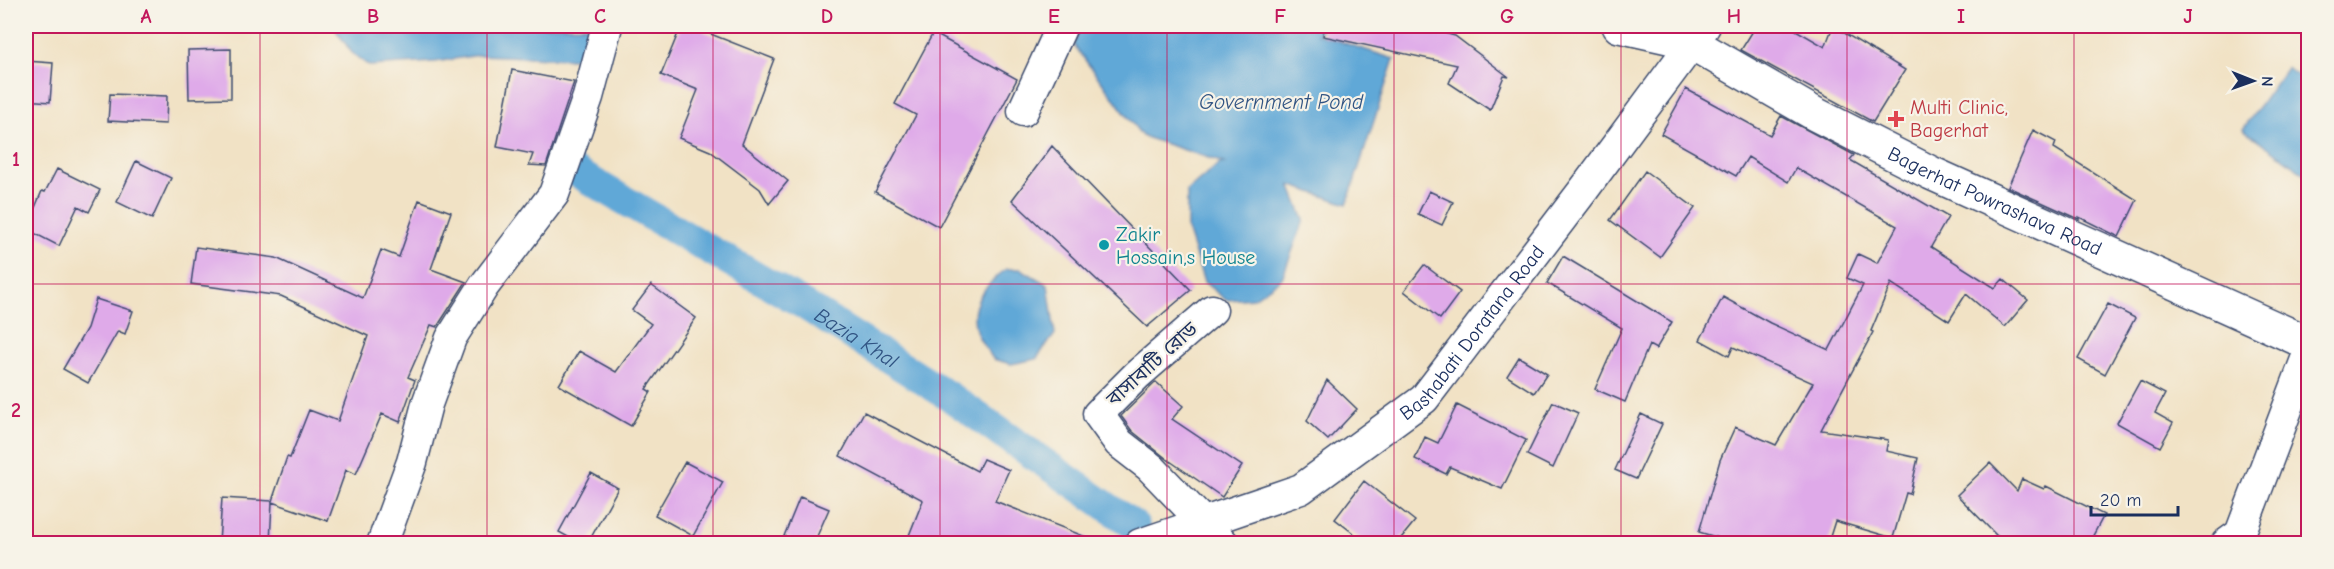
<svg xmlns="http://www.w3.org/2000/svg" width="2334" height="569" viewBox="0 0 2334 569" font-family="'Comic Neue','Noto Sans Bengali',sans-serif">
<rect width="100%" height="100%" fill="#f7f3e8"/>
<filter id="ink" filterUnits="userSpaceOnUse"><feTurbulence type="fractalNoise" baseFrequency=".0167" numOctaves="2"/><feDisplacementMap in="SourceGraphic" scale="12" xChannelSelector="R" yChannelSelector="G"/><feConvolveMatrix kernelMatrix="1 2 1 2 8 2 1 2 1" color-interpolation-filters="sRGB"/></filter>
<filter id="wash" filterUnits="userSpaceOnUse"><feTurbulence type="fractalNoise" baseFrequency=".008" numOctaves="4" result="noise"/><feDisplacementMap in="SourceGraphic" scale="24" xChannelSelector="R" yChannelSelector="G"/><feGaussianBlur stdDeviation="1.35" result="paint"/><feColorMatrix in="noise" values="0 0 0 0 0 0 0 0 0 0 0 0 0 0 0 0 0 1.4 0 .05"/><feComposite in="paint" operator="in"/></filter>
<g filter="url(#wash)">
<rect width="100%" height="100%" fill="#f1e2c5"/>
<path fill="#61a8d7" stroke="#3e6c9a" stroke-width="1.5" d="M333,26h268l-10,25 -16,8 -96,-4 -44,7 -66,4 -17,-13z
M1080,26h246l-9,8 77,25 -47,145 -57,-19 14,35 -22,58 -28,20 -28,2 -22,-18 -17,-53v-38l32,-27 5,-1 -82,-27 -68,-91z
M2287,68l21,15v93l-65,-47z
M1006,269h15l27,16 7,49 -19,25 -25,5 -18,-5c-5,-9 -15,-19 -17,-29 -8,-27 11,-46 30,-61z"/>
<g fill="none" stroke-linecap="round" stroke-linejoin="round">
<path stroke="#61a8d7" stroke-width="30" id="s1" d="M567,167l231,134 152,96 185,129"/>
</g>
<g id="blocks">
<path fill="#dfaae9" d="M681,26h24l-2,5 71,28 -32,85 46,37 -19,23 -9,-15 -50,-38 -31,-13 19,-48 -37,-15z
M1324,26h95l36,10 54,41 -5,-1 -14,34 -41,-27 8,-18 -134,-29z
M1756,26h33l36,21 8,-21 72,44 -32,52 -132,-72z
M933,33l84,46 -78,148 -64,-35 41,-77 -21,-11z
M231,49v49l-42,1 -1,-49z
M26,61l27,2 -3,39 -24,-2z
M512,70l62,12 -28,84 -17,-1 4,-11 -36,-7z
M1686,89l84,46 11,-19 73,39 -4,5 98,57 -17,30 64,41 8,-9 25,21 -23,27 -39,-33 -17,27 -58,-38 -20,48 2,1 -52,98 67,10 -2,11 32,7 -8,36 -4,-1 -13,45 -58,-17 -7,22h-92l-37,-11 21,-72 15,-33 41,18 37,-62 -80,-36 -4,9 -29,-16 23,-43 47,26 59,27 34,-65 -16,-7 11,-24 19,9 20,-37 -101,-58 -8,14 -40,-25 -12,19 -75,-42z
M110,94l57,2 -1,28 -58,-3z
M2033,130l23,12 -2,6 83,52 -18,37 -40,-20v2l-71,-32z
M1052,146l139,144 -44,37 -135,-127z
M136,161l35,17 -19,41 -35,-17z
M57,169l43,21 -11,22 -11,-6 -19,40 -33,-17 16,-38 3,1z
M1645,171l50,37 -35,49 -50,-37z
M1429,191l24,11 -11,23 -24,-11z
M419,200l32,12 -20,57 35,13 -29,45 -6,-2 -23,52 7,3 -15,42 -18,-8 -26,60 -10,-4 -18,51 -56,-19 -2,41h-51l3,-45 50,3 15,-44 3,1 19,-48 29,11 30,-85 -87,-40 -90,-12 5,-37 80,11 87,40 18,-48 18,7z
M1563,256l109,66 -16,27 -7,-4 -24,57 -30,-13 27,-61 -75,-45z
M1424,265l36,27 -20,27 -36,-28z
M651,285l45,33 -50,71 5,3 -20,34 -72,-41 20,-34 37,21 35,-48 -19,-14z
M96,299l37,12 -8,23 -7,-3 -30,52 -25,-14 24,-41z
M2108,304l27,14 -30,56 -27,-15z
M1519,357l28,17 -13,19 -27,-17z
M1327,380l30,29 -29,31 -21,-19z
M2140,381l25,13 -10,19 18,10 -13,24 -43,-24z
M1156,382l27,24 -11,13 70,47 -20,31 -55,-38 -35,-28 -11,-15z
M1553,402l25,11 -25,55 -26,-13z
M1457,405l69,35 -24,49 -52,-22 -4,7 -31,-15 10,-22 13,6z
M864,412l113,59 6,-12 26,11 -14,31 106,42h-195l17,-43 -83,-44z
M1641,414l21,10 -26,55 -21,-9z
M685,462l38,20 -30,54 -38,-21z
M1990,463l27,28 5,-12 22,10 2,-3 58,29 -15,28h-75l-17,-7 -40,-41z
M591,473l27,15 -30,55h-9l-20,-11z
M1364,481l51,40 -18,22h-31l-31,-24z
M800,497l29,12 -15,34h-14l-16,-7z"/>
</g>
</g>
<g filter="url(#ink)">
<use href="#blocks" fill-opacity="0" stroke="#3b4a6d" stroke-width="1.5"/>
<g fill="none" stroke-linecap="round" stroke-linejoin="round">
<g stroke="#3b4a6d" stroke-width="33">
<g id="minor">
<path d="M1023,111l39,-85"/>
<path d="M1212,310l-75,65 -39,39 21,29 31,24 74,77"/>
<path d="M382,544l30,-82 15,-58 24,-66 33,-52 70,-92 34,-97 19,-71"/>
<path id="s2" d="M1140,544l161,-55 123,-90 161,-211 120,-162"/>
<path d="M2226,544l14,-10 68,-180"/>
</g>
</g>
<g stroke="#3b4a6d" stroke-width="36">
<g id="major">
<path id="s3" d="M1619,26l71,16 125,72 116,59 377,170"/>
</g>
</g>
<use href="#minor" stroke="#fff" stroke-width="30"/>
<use href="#major" stroke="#fff" stroke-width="33"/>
</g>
</g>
<path fill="none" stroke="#c2185b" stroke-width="1.5" stroke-opacity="0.55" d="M260,26v518M487,26v518M713,26v518M940,26v518M1167,26v518M1394,26v518M1621,26v518M1847,26v518M2074,26v518M26,284h2282"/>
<path fill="#e0444e" stroke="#f7f3e8" stroke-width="2" d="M1893 110h6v6h6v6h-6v6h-6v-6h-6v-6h6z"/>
<circle fill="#0f9aa8" stroke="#f7f3e8" stroke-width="2" cx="1104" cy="245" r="6"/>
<g text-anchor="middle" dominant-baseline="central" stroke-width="4.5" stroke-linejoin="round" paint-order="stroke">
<g font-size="20" fill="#be3a42" stroke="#f7f3e8" text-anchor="start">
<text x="1910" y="107">Multi Clinic,<tspan x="1910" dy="23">Bagerhat</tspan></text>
</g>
<g font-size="20" fill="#1b2f5e" stroke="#f7f3e8">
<text stroke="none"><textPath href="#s3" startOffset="417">Bagerhat Powrashava Road</textPath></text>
<text stroke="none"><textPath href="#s2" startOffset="404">Bashabati Doratana Road</textPath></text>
<text transform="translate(1152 364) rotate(-42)">বাসাবাটি রোড</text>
</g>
<g font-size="20" fill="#0d838f" stroke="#f7f3e8" text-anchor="start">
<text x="1116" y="234">Zakir<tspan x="1116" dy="23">Hossain,s House</tspan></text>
</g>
<g font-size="21" font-style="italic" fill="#305382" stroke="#f7f3e8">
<text x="1281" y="102">Government Pond</text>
<text stroke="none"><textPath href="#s1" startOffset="336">Bazia Khal</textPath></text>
</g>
</g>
<rect width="2334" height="569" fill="none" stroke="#f7f3e8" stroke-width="66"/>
<g transform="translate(2253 81) rotate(91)" stroke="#f7f3e8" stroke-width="4.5" paint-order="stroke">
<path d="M0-4.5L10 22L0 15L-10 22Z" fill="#1b2f5e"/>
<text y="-9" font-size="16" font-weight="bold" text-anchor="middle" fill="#1b2f5e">N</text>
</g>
<path d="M2091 506v9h87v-9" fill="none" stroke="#1b2f5e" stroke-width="3"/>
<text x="2100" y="506" font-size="18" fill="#1b2f5e" stroke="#f7f3e8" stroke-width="4.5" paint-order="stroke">20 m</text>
<rect x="33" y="33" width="2268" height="503" fill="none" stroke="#c2185b" stroke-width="2"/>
<g font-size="20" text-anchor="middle" font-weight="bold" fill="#c2185b">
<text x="146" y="23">A</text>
<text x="373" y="23">B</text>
<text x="600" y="23">C</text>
<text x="827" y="23">D</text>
<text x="1054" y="23">E</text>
<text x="1280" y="23">F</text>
<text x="1507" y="23">G</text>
<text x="1734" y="23">H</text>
<text x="1961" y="23">I</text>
<text x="2188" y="23">J</text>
<text x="16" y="166">1</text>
<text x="16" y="417">2</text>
</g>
</svg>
